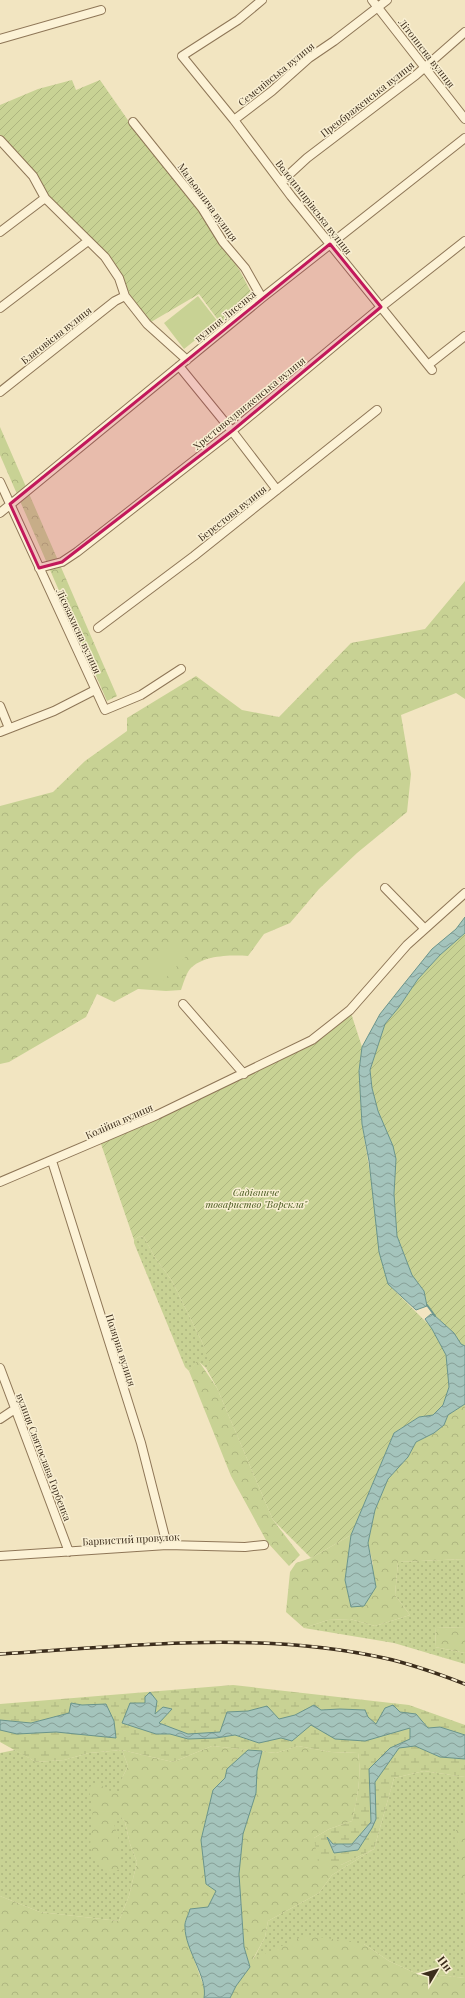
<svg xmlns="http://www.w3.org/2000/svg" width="465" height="1998" viewBox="0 0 465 1998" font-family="'Playfair Display',serif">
<defs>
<pattern id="grass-dots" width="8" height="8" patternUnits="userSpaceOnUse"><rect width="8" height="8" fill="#c8d294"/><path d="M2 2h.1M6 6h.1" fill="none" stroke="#adb57f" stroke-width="1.8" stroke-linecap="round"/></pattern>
<pattern id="forest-crowns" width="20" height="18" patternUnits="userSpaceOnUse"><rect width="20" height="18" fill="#c8d294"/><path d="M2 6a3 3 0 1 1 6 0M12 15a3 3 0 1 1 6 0" fill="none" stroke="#adb57f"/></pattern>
<pattern id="wetland-marsh" width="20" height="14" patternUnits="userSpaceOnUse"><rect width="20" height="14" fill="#c8d294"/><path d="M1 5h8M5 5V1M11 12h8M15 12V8" fill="none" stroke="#adb57f"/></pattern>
<pattern id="garden-furrows" width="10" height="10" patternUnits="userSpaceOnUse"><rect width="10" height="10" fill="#c8d294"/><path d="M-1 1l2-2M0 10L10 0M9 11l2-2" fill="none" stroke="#adb57f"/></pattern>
<pattern id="water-waves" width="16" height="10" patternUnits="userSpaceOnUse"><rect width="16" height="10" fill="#a4c4bc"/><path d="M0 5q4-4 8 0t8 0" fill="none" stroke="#87a098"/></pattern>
</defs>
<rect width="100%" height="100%" fill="#f2e5c1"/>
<path fill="url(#grass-dots)" d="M140,1236l4,1 10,19 18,25 30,61 9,22 -5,4 -8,-7 -9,10 -4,-4 -51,-124v-3z
M465,1559v69l-29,-1 -1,20 30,6v11l-71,-21 -90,-15 24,-8 22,-1 25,7 35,-11 -15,-20 3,-33z
M15,1750l21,12 28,-2 25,-7 33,-3 6,16 -5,10 -5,36 7,10 5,22 7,18 -8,34 -10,25 -79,-9 -40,-16v-143z
M424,1771l41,6v201l-52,-6 -24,-11 -25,-17 -111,16 12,-23 3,-16 51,-28 13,-18 42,-26 20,-71z"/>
<path fill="url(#forest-crowns)" d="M0,427l117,269 -10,5 -107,-246z
M465,581v118l-9,-6 -55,22 10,59 -4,38 -50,41 -38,36 -29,34 -26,11 -16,22c-17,-1 -45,-1 -58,13 -4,5 -7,15 -9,21l-15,1 -28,-2 -24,13 -17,-8 -11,23 -77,45 -9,2v-258l53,-14 32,-31 42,-30v-13l69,-42 46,34 37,7 72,-74 74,-14z
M198,1360l19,28 56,132 27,35 -11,11 -22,-24 -36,-66 -42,-105z
M465,1404v155l-67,3 -3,33 15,20 -35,11 -25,-7 -22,1 -24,8 -18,-16 4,-40 6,-9 15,-5 40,-23 -6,45 6,27 22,-43 -5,-21 7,-33 13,-31 20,-22 8,-15 18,-9 10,-8 4,-10z
M436,1627l29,1v25l-30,-6z
M212,1746l64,7 22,-7 33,6 27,1c4,23 -1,46 -6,68l-23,8 -15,9 27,27 33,-16 -42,26 -13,18 -51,28 -3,16 -12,22 53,-24 58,9 25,17 24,11 52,6v20h-235l6,-12 14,-19 -6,-20 -3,-47 -51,48 15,42 -1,8h-204v-102l40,16 79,9 10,-25 8,-34 -7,-18 -5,-22 -7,-9 -4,11 7,23v22l-13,4 -12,-10 -6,-16 3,-42 -5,-17 11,-7 6,9 14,2 4,-16 5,-10 -6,-16 51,12z
M465,1824v70l-4,-3 -1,-25 -4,-36z"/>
<path fill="url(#wetland-marsh)" d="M233,1685l176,20 56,20v52l-41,-6 -30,7 -20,71 -33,16 -23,-3 -4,-24 15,-9 23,-8c5,-23 10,-45 6,-68l-27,-1 -33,-6 -22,7 -64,-7 -39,16 -51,-12 -33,3 -25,7 -28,2 -36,-20v-38z"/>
<path fill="url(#garden-furrows)" d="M72,80l4,10 24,-10 32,46 65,80 43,65 14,27 -33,26 -22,-30 -48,28 -21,-27 -11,-24 -72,-76 -47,-59v-31l38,-16z
M465,933v413l-4,-1 -7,-12 -20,-18 -7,-9 -3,-15 -12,-16 -15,-39 -3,-42 2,-35 -18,-48 -6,-23 -2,-18 15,-46 14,-17 19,-28 22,-24z
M350,1010l12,37 -3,24 3,53 26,160 45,45 13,26 3,32 -6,18 -10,11 -14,1 -25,16 -43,102 -40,23 -38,-38 -56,-132 -11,-20 4,-4 -8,-22 -30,-61 -18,-25 -10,-19 -4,-1 -6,4 -34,-99 198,-93z"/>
<path fill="#c8d294" d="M198,296l20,26 -34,27 -20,-26z
M175,939l14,14 -26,28 -14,-13z"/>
<path fill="url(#water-waves)" stroke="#6a948b" d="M465,917v16l-25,22 -22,24 -19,28 -14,17 -15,46 2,18 6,23 15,35 3,13 -2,35 3,42 15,39 12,16 3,15 -11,4 -28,-26 -9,-32 -10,-91 -7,-37 -3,-53 3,-24 18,-33 19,-24 33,-41 24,-20z
M431,1314l3,1 20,18 7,11 4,2v58l-17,11 -4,10 -10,8 -18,9 -8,15 -20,22 -13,31 -7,33 8,44 -12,19 -13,1 -6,-27 6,-45 43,-102 25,-16 14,-2 10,-10 6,-18 -3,-32 -14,-26 -7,-10z
M150,1692l7,9 -2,13 8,-7 9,2 -13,14 29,11 32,-2 7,-20 21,-1 19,-5 12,13 16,-4 19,-10 7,5 19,-1 25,1 3,7 8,7 9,-16 8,-3 7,7 16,2 12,14 12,-1 25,8v24l-25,-2 -25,-11 -16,2 -24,34 1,37 -4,9 -14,22 -24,3 -7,-16 6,7h19l19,-22 -2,-53 21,-21 20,-9v-11l-45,13 -30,-2 -24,-14 -19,16 -11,-3 -22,5 -24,-8 -19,3 -28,1 -18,-5h-14l-34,-11 8,-20h15v-6z
M71,1703l11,2 24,-1 8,17 2,17 -60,-6 -39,2 -17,-4v-10l31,3 38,-10z
M248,1750l14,1 -5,20 -1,22 -13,41 -4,40 5,73 6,20 -14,19 -6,12h-26c4,-21 -19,-48 -19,-71 -1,-5 4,-13 5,-18l18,-2 8,-16 -10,-7 -5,-44 12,-50 12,-12 2,-9z"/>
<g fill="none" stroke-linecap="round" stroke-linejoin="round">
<path stroke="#6a948b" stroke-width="2" d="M427,1305l8,11"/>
<g stroke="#8e7657" stroke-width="10">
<path id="street" d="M262,0l-24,20 -56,36 52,64 57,76 141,174
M372,0l93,119
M0,39l101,-29
M234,120l38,-29 37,-33 25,-17 53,-41
M133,122l69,86 21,34 22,26 17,30
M0,140l33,36 12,22 60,59 14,21 6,18 22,28 40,36
M281,182l26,-24 109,-83 49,-43
M0,232l45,-34
M0,308l88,-67
M428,365l37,-29
M179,366l53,65 45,59
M0,392l115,-91 10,-5
M0,482l105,228 36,-15 40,-26
M0,513l262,-215 203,-160
M39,568l23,-6 15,-10 155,-121 149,-124 84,-66
M98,628l96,-72 183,-146
M0,706l9,22
M0,732l54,-21 41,-21
M385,888l40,41
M183,1004l61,70
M52,1161l89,282 26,102
M0,1182l157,-67 155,-75 38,-30 57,-65 58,-52
M0,1368l69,184
M0,1419l15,-10
M0,1556l167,-11 78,2 19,-2"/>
</g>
<use href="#street" stroke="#fcf2d6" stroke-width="8"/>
<g stroke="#3c2d1c" stroke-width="3.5">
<path id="rail" d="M0,1654c128,-8 258,-24 384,4 28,6 55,16 81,26"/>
</g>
<use href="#rail" stroke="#f9efd2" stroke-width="2" stroke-dasharray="6" stroke-linecap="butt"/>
</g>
<path fill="#c2185b" fill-opacity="0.2" stroke="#c2185b" stroke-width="3" stroke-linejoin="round" d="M330,244l51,63 -149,124 -170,131 -23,6 -29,-64z"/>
<g text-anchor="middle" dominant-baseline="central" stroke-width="3" stroke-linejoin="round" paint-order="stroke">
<g font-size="10" fill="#3c2d1c" stroke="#f9efd2">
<text transform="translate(427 53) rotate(52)">Літописна вулиця</text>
<text transform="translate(276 74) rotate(-39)">Семенівська вулиця</text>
<text transform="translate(367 99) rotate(-38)">Преображенська вулиця</text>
<text transform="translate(208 202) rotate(54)">Мальовнича вулиця</text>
<text transform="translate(314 207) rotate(52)">Володимирівська вулиця</text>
<text transform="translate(225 316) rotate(-39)">вулиця Лисенка</text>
<text transform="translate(56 335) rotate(-38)">Благовісна вулиця</text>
<text transform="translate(249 403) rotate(-39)">Хрестовоздвиженська вулиця</text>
<text transform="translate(232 513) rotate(-38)">Берестова вулиця</text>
<text transform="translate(79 631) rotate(65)">Лісозахисна вулиця</text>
<text transform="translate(119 1121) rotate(-24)">Колійна вулиця</text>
<text transform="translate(121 1350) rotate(72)">Полярна вулиця</text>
<text transform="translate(44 1457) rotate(69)">вулиця Святослава Горбенка</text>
<text transform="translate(131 1539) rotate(-3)">Барвистий провулок</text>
</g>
<g font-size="10" font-style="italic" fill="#4a5b21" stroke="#f9efd2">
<text x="256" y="1192">Садівниче<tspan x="256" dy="12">товариство "Ворскла"</tspan></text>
</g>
</g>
<g transform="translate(437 1970) rotate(52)" stroke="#f9efd2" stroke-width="3" paint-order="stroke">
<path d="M0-3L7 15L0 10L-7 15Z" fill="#3c2d1c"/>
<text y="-6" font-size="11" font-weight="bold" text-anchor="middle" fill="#3c2d1c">Пн</text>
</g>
</svg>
